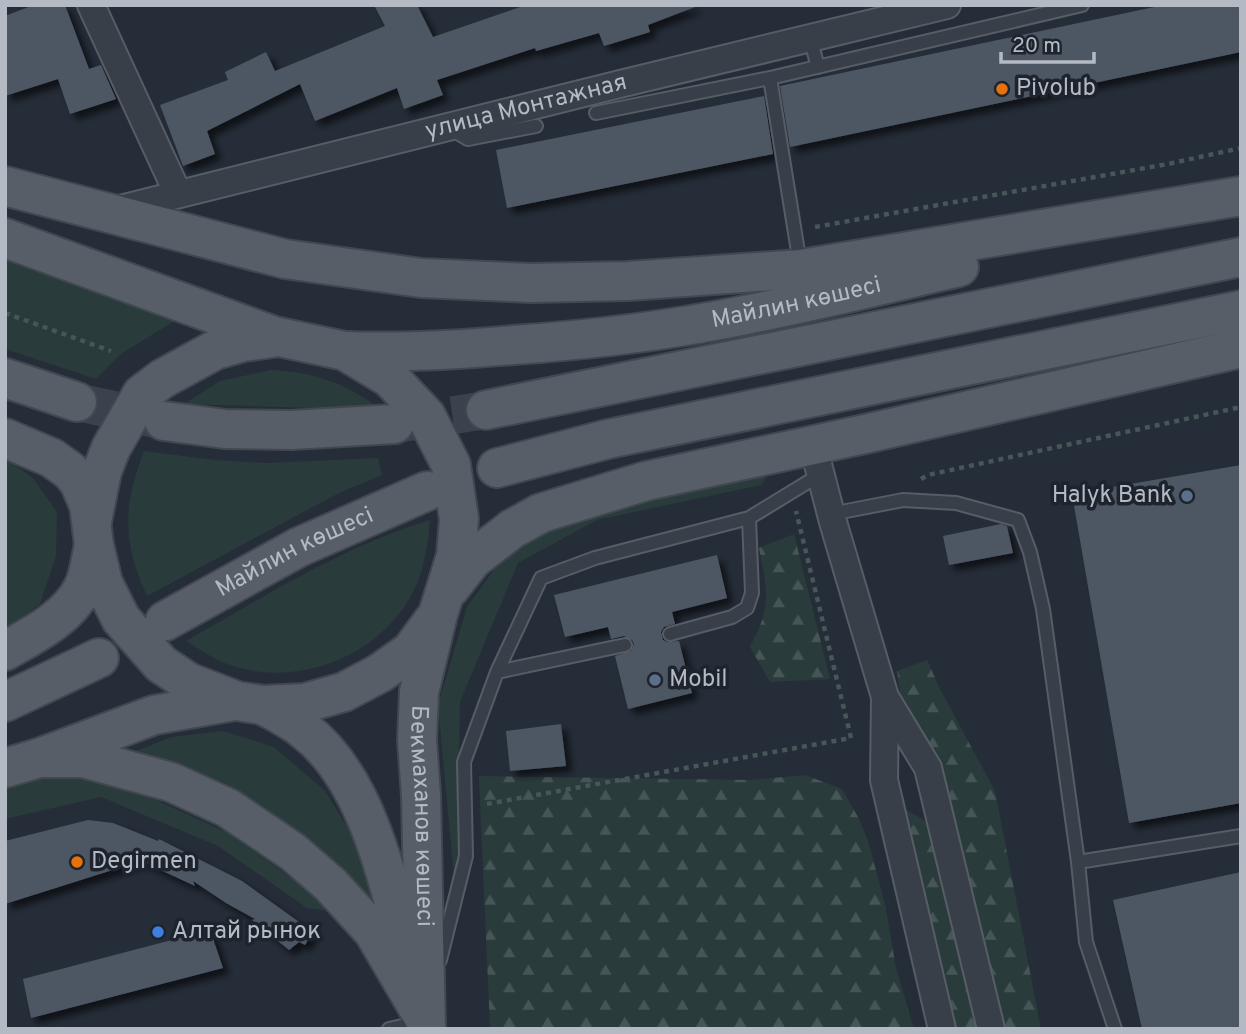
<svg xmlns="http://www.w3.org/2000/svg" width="1246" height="1034" viewBox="0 0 1246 1034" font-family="Overpass,sans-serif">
<defs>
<pattern id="forest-firs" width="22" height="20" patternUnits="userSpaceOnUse" patternTransform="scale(1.75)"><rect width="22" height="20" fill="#2a3b3b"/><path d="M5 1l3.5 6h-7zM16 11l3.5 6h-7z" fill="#465556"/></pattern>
<filter id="shadow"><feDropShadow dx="6" dy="6" stdDeviation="3.5" flood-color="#0009"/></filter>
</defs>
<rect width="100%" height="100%" fill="#252d38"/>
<path fill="#2a3b3b" d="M5,257l171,63 -55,34 -25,25 -91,-30z
M271,370c43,2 76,13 110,40l-197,-6 36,-23z
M144,451l71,9 51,3 112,-5 4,17 -43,18 -192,103c-25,-54 -24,-91 -3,-145z
M5,458l28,20 24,34 -1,44 -16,48 -35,27z
M764,469l2,9 -5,7 -164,35 -79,43 -58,139 -2,115 3,70h-6l-17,-182 29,-98 39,-54 84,-47z
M430,520c-2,24 -5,46 -15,68 -31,66 -113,100 -182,78 -17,-5 -32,-16 -47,-25 79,-45 156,-94 244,-121z
M223,731l51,16 51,44 35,56 19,72 -248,-166 41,-16z
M87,774l43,14 96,44 93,65 12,14 -24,-3 -89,-62 -117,-49 -96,22v-31l36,-11z"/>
<path fill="url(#forest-firs)" d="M794,534l36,145 -60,3 -20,-35c22,-42 18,-54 9,-99z
M927,660l13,29 55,102 46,238h-38l-57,-242 -45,-86 -4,-30z
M805,775l37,14 16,28 10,24 17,63 11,64 18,61h-424l-11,-253 273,4z
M903,808l26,15 51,206h-23z"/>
<path fill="#4e5763" filter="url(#shadow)" d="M34,5h31l24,64 12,-4 15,34 -46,15 -12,-35 -53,17v-80z
M374,5h43l16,32 93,-32h169v2l-47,18 2,7 -46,14 -5,-13 -63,18 -1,-3 -98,32 6,15 -39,14 -7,-21 -82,33 -15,-37 -93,47 8,23 -32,12 -23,-61 68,-25 -3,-8 41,-20 9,19 110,-45z
M1164,5h77v47l-451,95 -10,-61z
M764,96l9,58 -266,54 -11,-58z
M1241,465v338l-112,20 -57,-329z
M1001,524l6,2 6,27 -64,12 -6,-29z
M717,555l10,43 -55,14 3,12 -11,3 -3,5 2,8 4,2 12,-1 13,52 -64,16 -13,-53 16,-5 3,-7 -2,-4 -8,-4 -13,3 -3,-12 -43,10 -11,-42z
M561,724l5,42 -56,5 -4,-40z
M88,820l25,3 45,18 1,-2 83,42 71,51 -8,13 -6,-3 -10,8 -37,-30 3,-1 -29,-16 -33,-22 2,5 -54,-25 -136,43v-63z
M1241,872v157h-99l-29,-129z
M210,930l13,38 -192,50 -8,-39z"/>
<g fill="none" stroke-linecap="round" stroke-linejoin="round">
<path stroke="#3a424d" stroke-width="38" stroke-dasharray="38 19" stroke-linecap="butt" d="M77,402l83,18
M396,424l90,-14"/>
<g stroke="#575d66" stroke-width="16">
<path id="lane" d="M810,38l8,29
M770,78l30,186
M596,113l174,-35 312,-73
M451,129l17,10 68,-13
M831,514l72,-14 53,3 62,17 12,32 13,57 35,253 8,80 29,87
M670,634l62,-17 15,-9 5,-15 -3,-75
M497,672l128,-27
M1078,862l163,-26
M440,960l26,-104 -2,-94 33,-90 44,-94 54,-20 154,-40 72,-44
M389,1029l31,-7"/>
</g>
<g stroke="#575d66" stroke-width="30">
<g id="street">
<path d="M91,5l87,189"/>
<path id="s1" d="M112,211l508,-127 327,-79"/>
<path d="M813,445l20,77 52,175 43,71 63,261"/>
<path d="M885,698l-1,82 58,249"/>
</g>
</g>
<g stroke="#424851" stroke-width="42">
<g id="primary">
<path d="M5,186l280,73 136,19 110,5 97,-2 173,-12 440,-73"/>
<path d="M5,238l272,99"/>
<path id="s2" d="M347,351c56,2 111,-1 166,-6 76,-5 152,-14 227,-29 73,-14 146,-32 219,-49"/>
<path d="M5,378l72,24"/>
<path d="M486,410l755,-153"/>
<path d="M164,421l61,8 67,1 102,-6"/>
<path d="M5,438l47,20 18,13 9,11 10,23 5,40 9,38 18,36 40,45 27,18 49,19 26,4 42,-2 39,-11 36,-19 31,-22 22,-30"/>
<path d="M497,468l111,-29 633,-129"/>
<path id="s3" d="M92,521l10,-50 9,-23 31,-54 20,-15 53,-29 28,-8 36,-5 66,14 45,27 36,38 25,49 8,54 -3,37 -18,58 -19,78 -2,48 4,56 5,233"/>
<path d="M450,588l22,-28 40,-31 29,-16 105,-32 219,-47 376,-86"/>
<path id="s4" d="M165,621l134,-74 128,-56"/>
<path d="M5,651c28,-16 63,-33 78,-63 6,-12 8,-30 11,-43"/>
<path d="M5,702l94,-44"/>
<path d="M263,705c14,8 29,15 41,25 66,50 85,158 106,234"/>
<path d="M39,758h44l88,24 57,26 65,44 38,33 42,46 51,87"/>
<path d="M5,768l34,-10 115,-43 80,-14"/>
</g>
</g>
<path stroke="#475658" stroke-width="4.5" stroke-dasharray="5 5" stroke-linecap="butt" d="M815,227l353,-63 73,-16
M5,313l106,38
M921,479l7,-4 313,-68
M487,804l364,-66 -55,-227"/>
<use href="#lane" stroke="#383f48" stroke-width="12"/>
<use href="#street" stroke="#383f48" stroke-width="26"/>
<use href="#primary" stroke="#575e68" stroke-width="38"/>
</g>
<g fill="#e8710a" stroke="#1e242d" stroke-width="2.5">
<circle cx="1002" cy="89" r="7"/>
<circle cx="77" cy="862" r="7"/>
</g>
<g fill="#5c6f8a" stroke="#1e242d" stroke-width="2.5">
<circle cx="1187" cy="496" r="7"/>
<circle cx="655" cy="680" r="7"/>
</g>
<circle fill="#3f7fe0" stroke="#1e242d" stroke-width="2.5" cx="158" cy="932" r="7"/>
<g text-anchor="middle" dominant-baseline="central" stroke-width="7" stroke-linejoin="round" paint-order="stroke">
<g font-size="24" fill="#b4bac4" stroke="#1e242d" text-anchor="start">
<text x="1016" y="89">Pivolub</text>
<text x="1173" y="496" text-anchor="end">Halyk Bank</text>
<text x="669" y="680">Mobil</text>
<text x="91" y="862">Degirmen</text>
<text x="172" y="932">Алтай рынок</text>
</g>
<g font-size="24" fill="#b4bac4" stroke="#1e242d">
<text stroke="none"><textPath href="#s1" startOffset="427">улица Монтажная</textPath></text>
<text stroke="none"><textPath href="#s2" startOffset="453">Майлин көшесі</textPath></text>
<text stroke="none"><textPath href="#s4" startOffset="147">Майлин көшесі</textPath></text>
<text stroke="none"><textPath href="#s3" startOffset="873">Бекмаханов көшесі</textPath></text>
</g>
</g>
<rect width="1246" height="1034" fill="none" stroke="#b4bac4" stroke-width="14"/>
<path d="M1001 52v10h93v-10" fill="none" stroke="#b4bac4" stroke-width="3.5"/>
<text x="1012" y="52" font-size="21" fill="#b4bac4" stroke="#1e242d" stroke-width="5" paint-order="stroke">20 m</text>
</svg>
